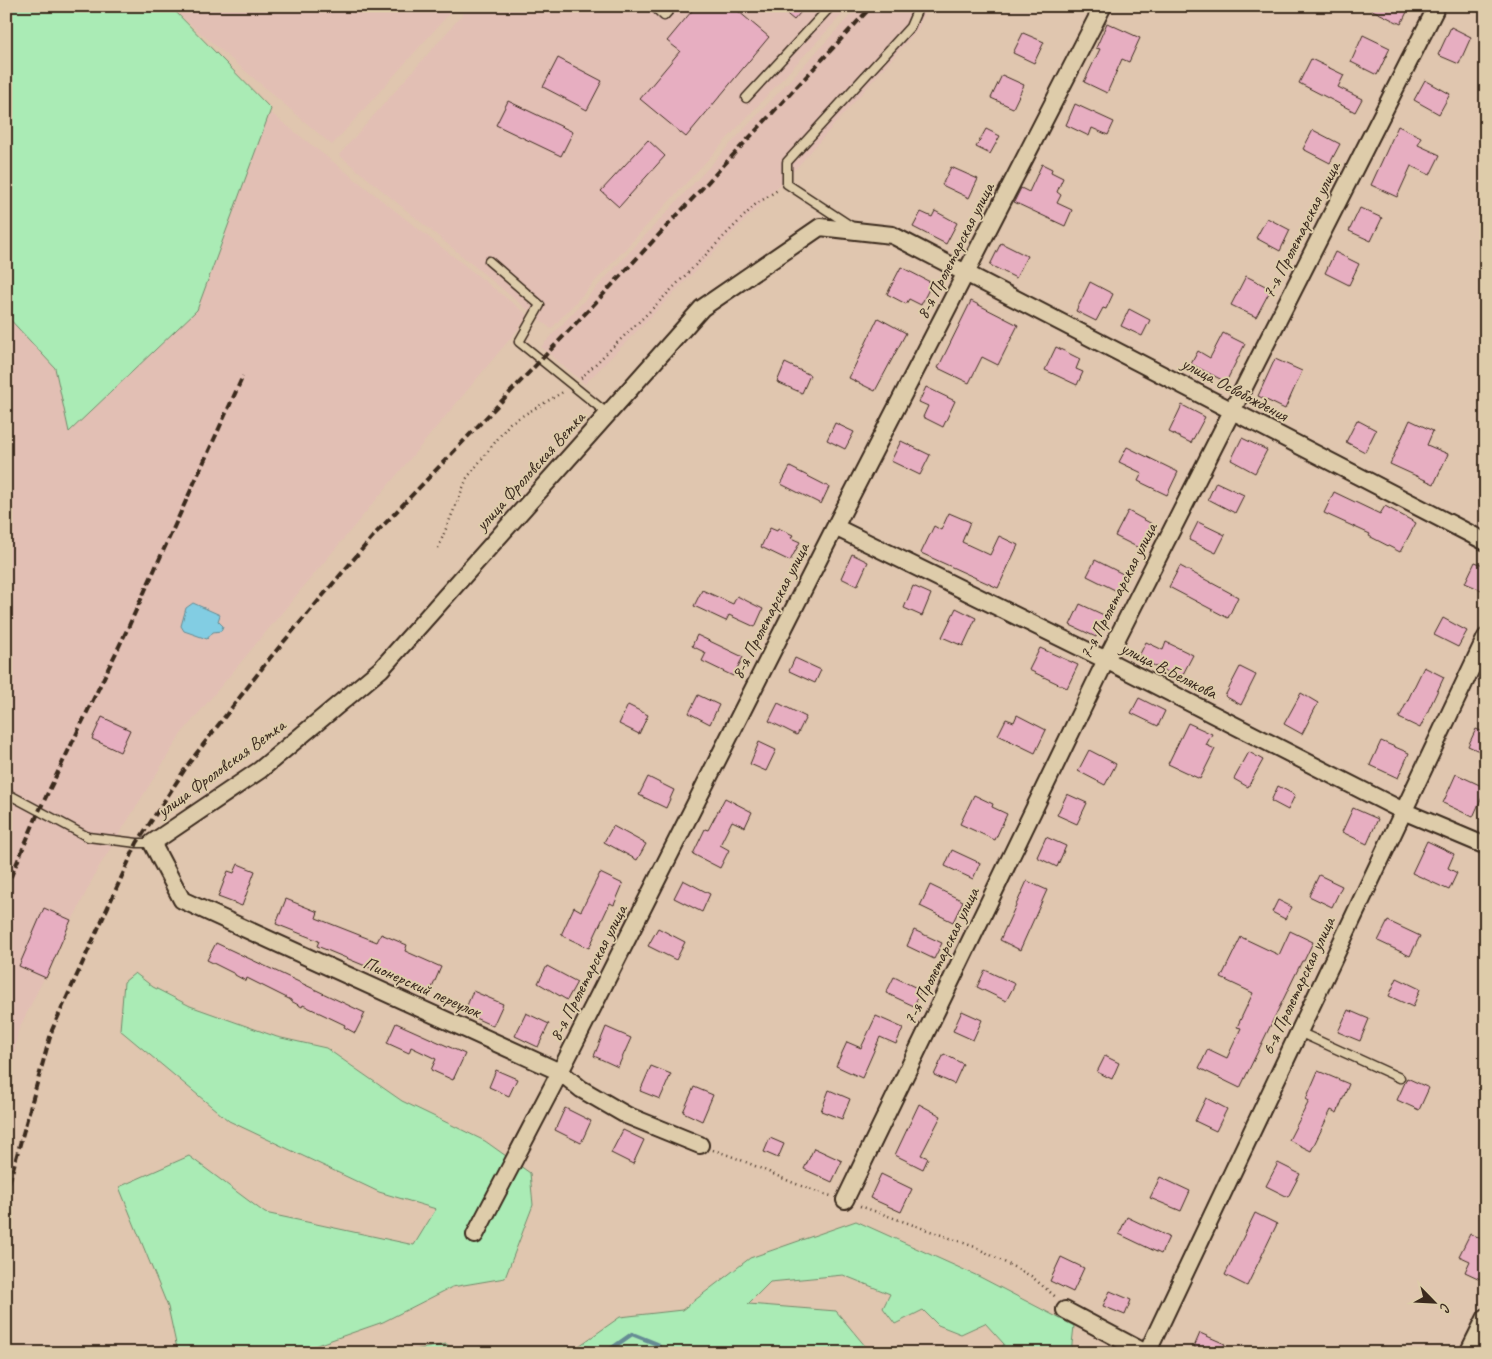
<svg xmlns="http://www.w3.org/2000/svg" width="1492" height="1359" viewBox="0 0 1492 1359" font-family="Caveat,sans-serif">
<rect width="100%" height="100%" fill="#e0c6af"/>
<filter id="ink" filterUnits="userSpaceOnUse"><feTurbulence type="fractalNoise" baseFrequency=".02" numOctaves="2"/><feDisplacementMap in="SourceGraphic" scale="10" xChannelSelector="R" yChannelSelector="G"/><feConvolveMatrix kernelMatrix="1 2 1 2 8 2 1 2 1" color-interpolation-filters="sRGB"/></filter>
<g filter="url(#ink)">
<path fill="#e2bfb4" d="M6,6h129l394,310 -348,418 -84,136 -79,161 -12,71z
M169,6h287l-124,139z
M470,6h380l-299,323 -212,-174z
M859,6h68l-9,23 -120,137 -213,218 -44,-37z"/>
<path fill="#aaebb5" stroke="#728a6a" d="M6,6h164l101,103 -74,201 -128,122 -14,-64 -49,-53z
M135,973l18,14 37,19 87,31 49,11 76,53 83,40 45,32 3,32 -28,73 -53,9 -69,35 -89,31h-116l-10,-46 -49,-120 70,-31 76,57 149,32 22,-36 -57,-17 -150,-71 -109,-91 4,-48z
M856,1221l124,56 94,49 -3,27h-73l6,-9 -19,-21 -24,11 -23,-9 -15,-15 -28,14 -12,-16 7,-14 -47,-19 -73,7 -22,22 88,7 35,42h-302l51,-36 62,-7 68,-52z
M446,1344l15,9h-62z"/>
<path fill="#82cde3" stroke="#668c94" d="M193,603l27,12 -2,6 5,5 -2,5 -8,1 -6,7 -23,-8 -3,-5 5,-18z"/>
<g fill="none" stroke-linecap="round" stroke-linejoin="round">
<path stroke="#668c94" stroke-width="4.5" d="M605,1353l27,-19 25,10 6,9"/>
</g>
<path fill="#e7aec1" stroke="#3b2a1e" d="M696,6h36l37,31 -83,100 -46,-38 40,-48 -13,-10z
M777,6h29l-12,14z
M1364,6h46l-9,18z
M1107,23l33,15 -11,24 -7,-3 -15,34 -23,-11 16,-33 -4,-1z
M1451,27l20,10 -12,27 -21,-9z
M1023,33l21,9 -10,21 -21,-10z
M1363,35l27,13 -13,27 -26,-13z
M558,58l44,23 -15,29 -44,-23z
M1311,59l33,16 -6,12 24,12 -7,13 -56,-29z
M1002,75l22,10 -11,23 -22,-10z
M1425,80l25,14 -11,20 -25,-14z
M508,101l65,31 -12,24 -65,-31z
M1075,104l39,18 -6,13 -16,-7 -3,8 -23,-11z
M1398,126l23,11 -3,8 22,10 -10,20 -19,-9 -14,31 -26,-12z
M986,129l14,7 -10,18 -14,-7z
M1313,130l27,14 -10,19 -27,-14z
M648,140l17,16 -46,51 -18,-16z
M1042,164l10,5 -1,3 12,6 -6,14 4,3 -4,8 15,7 -7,16 -51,-24 7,-14 8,4z
M951,167l27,12 -9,19 -27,-13z
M1360,208l22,10 -11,23 -22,-10z
M935,211l22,12 -11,21 -33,-17 8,-15 11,5z
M1267,218l23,12 -10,21 -24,-13z
M1001,243l26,13 -11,22 -26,-13z
M1335,252l24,12 -10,21 -24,-12z
M901,267l31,16 -11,22 -12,-6 -3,5 -19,-10z
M1246,276l25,13 -15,28 -25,-12z
M1090,282l23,12 -7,15 -3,-1 -7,13 -20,-10z
M971,301l47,24 -20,40 -16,-8 -13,26 -31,-15z
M1129,309l21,11 -8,16 -21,-10z
M878,318l28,15 -31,58 -26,-13z
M1223,333l22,11 -19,38 -35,-18 7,-13 12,7z
M1056,347l24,12 -4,10 7,3 -6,13 -32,-15z
M1275,359l27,12 -17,38 -27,-13z
M785,363l25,12 -8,18 -25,-11z
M926,387l29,14 -12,26 -20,-10 5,-11 -9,-4z
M1182,405l23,12 -14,26 -22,-11z
M1357,420l19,10 -11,22 -19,-10z
M1410,420l23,11 -6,14 21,9 -14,30 -44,-20z
M835,423l19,9 -9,17 -18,-9z
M1242,438l25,12 -12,23 -24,-13z
M901,441l29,14 -10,20 -29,-14z
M1127,447l51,25 -11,23 -29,-14 4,-8 -23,-11z
M790,467l39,20 -8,17 -40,-20z
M1216,482l28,13 -9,18 -27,-14z
M1334,492l46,22 5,-8 31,17 -16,29 -31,-16 1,-2 -46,-21z
M1128,511l24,13 -13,24 -24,-12z
M949,513l21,9 -8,20 28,13 9,-19 19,9 -20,43 -77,-35 13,-27 7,4z
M1198,522l27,13 -9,18 -27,-13z
M770,528l7,3 1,-3 15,7 -2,3 9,4 -10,19 -29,-14z
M852,554l16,8 -11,24 -16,-8z
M1095,560l30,15 -8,16 -30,-15z
M1475,562l11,4v26l-21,-9z
M1180,566l58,31 -10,21 -59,-31z
M913,586l18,8 -9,22 -18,-8z
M702,590l31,14 4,-8 26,13 -8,18 -26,-12 -3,6 -32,-15z
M1080,604l26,12 -10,21 -26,-12z
M956,608l20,10 -13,28 -21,-9z
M1443,618l24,13 -9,16 -24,-12z
M697,635l46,22 -10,19 -31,-15 4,-8 -14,-7z
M1146,642l17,8 3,-8 27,13 -12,23 -43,-20z
M1040,648l38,17 -11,23 -38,-18z
M795,658l26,12 -6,13 -26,-12z
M1240,667l16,8 -15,30 -16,-9z
M1424,667l20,10 -24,51 -21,-10z
M1301,693l17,10 -16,31 -18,-10z
M698,695l21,10 -9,19 -21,-11z
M1139,698l26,13 -7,15 -27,-13z
M778,703l28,14 -9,18 -28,-14z
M628,705l20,10 -9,19 -20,-10z
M1017,715l29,15 -11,23 -37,-18 8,-16 8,3z
M102,717l28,13 -10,22 -28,-13z
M1188,723l24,11 -6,11 9,4 -15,30 -32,-15z
M1476,729l10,4v21l-18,-8z
M1381,741l28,12 -11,25 -28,-13z
M759,742l17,8 -10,21 -16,-7z
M1089,750l27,14 -11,21 -27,-14z
M1249,752l14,8 -15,27 -14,-8z
M1456,774l30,14 -13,29 -30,-14z
M648,777l26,13 -8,18 -27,-13z
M1278,786l17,9 -7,15 -17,-9z
M1067,794l20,9 -10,21 -20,-9z
M974,795l19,9 -1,3 15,7 -12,26 -35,-16z
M725,798l27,14 -7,15 -13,-6 -12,24 9,5 -9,18 -27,-14 12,-25 3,1z
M1353,808l25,11 -11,25 -25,-12z
M613,826l33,18 -9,16 -33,-18z
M1046,837l20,9 -9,21 -20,-10z
M1427,841l27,13 -6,14 9,5 -8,17 -37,-17z
M952,850l28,13 -7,16 -28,-13z
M238,864l17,7 -13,35 -24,-9 10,-26 6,2z
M600,873l23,11 -9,21 -4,-2 -21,45 -28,-13 13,-28 7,4z
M1319,875l23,11 -10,21 -23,-11z
M683,880l27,14 -8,18 -28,-14z
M1027,881l20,9 -27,60 -20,-10z
M930,885l33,16 -10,21 -33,-16z
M286,899l32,13 -2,6 61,24 4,-8 26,11 -2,6 36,16 -12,28 -21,-9 1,-2 -92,-38 2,-5 -43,-17z
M1278,900l14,7 -7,12 -13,-7z
M44,908l27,12 -25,58 -27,-12z
M1388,921l32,15 -10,20 -32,-15z
M658,928l27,14 -9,18 -28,-14z
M914,930l28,13 -8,16 -27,-13z
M1290,931l23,11 -9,19h-2l-62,127 -41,-20 9,-19 19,9 14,-30 -4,-1 16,-34 -32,-15 20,-41 38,18z
M216,943l149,70 -10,20 -11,-6 1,-2 -42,-20 -1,2 -11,-6v-1l-44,-22 -1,3 -11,-6v-1l-28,-14z
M547,966l30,16 -10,18 -29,-17z
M985,970l30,14 -9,17 -29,-14z
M894,977l27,13 -7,16 -28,-13z
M1397,978l23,11 -7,18 -24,-11z
M473,991l30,13 -10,22 -29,-13z
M1348,1010l21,9 -9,22 -22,-9z
M962,1011l20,9 -9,20 -20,-9z
M526,1013l23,11 -11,23 -23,-11z
M876,1016l27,12 -7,16 -16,-7 -18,41 -26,-12 11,-24 14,6z
M396,1023l69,31 -12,26 -22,-10 5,-11 -25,-12 -2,6 -22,-10z
M606,1027l25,11 -13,29 -24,-11z
M944,1054l19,10 -9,20 -20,-9z
M1105,1056l14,7 -7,16 -15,-7z
M651,1066l20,8 -11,25 -20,-8z
M496,1070l21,9 -8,17 -20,-9z
M1318,1071l31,13 -12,29 -6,-3 -20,41 -22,-11 20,-39 -3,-2z
M1407,1078l22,10 -10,22 -22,-10z
M694,1087l19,8 -11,26 -19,-9z
M829,1090l21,9 -8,20 -21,-8z
M1206,1098l21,11 -11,22 -21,-10z
M919,1104l22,12 -20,39 7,3 -5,11 -28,-14z
M565,1108l26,13 -10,22 -26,-13z
M623,1130l21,10 -11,24 -22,-11z
M770,1138l14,6 -6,14 -14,-6z
M814,1148l28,13 -10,21 -28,-13z
M1278,1163l22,11 -12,23 -22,-11z
M881,1174l31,15 -11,23 -31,-14z
M1160,1177l30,14 -9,20 -31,-13z
M1255,1213l22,11 -30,62 -22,-11z
M1127,1217l42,20 -8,17 -42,-20z
M1470,1234l16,7v25l-6,13 -15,-7 5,-11 -11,-5z
M1061,1257l23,11 -11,24 -23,-11z
M1110,1291l21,9 -6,15 -22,-9z
M1200,1333l25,11 -4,9h-15l-12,-6z"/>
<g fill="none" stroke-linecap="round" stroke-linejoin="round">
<g stroke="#3b2a1e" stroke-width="11">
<path id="lane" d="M653,6l11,10 9,-10
M746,98l85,-92
M851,226l-64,-42v-22l123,-135 9,-21
M489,261l51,44 -21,37 89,72
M6,793l82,44 49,6h15
M1299,1032l101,46"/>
</g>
<g stroke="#3b2a1e" stroke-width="20">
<path id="street" d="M835,527l271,133 297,151 83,35
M700,1145l-74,-30 -45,-26 -21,-17 -378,-172 -30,-57 108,-73 121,-101 321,-361 118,-81 72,8 594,307
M845,1200l261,-540 331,-654
M475,1235l85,-163 275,-545 268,-521
M1065,1310l81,43
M1147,1353l339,-716
M1468,1353l18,-36"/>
</g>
<path stroke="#3b2a1e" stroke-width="2.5" stroke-dasharray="1 4" stroke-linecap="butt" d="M581,378l72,-70 102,-103 24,-16
M438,548l29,-70 43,-55 53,-31
M713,1150c40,12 77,35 118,46
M860,1206l115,41 56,29 26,22"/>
<use href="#lane" stroke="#deccaa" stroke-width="8"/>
<use href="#street" stroke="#deccaa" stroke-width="16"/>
<path stroke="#3b2a1e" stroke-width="4" stroke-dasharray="8 4" stroke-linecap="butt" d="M6,888l33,-77 88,-181 116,-254
M6,1194l46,-164 85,-187 52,-80 81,-105 105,-124 224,-235 273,-293"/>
</g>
</g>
<g text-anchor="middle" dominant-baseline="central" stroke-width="4" stroke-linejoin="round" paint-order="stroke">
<g font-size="18" fill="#3b2a1e" stroke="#deccaa">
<text transform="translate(1301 230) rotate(-63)">7-я Пролетарская улица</text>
<text transform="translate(955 251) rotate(-63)">8-я Пролетарская улица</text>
<text transform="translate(1235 389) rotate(28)">улица Освобождения</text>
<text transform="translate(530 471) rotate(-48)">улица Фроловская Ветка</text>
<text transform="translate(1118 591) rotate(-63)">7-я Пролетарская улица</text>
<text transform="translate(770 611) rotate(-63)">8-я Пролетарская улица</text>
<text transform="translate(1169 670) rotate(27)">улица В.Белякова</text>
<text transform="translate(221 768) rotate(-36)">улица Фроловская Ветка</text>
<text transform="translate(941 956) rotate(-64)">7-я Пролетарская улица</text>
<text transform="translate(588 973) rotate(-63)">8-я Пролетарская улица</text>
<text transform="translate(1298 986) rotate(-65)">6-я Пролетарская улица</text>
<text transform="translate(422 987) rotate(24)">Пионерский переулок</text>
</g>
</g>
<rect width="1492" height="1359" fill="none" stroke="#deccaa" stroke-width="25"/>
<rect x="12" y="12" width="1467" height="1334" fill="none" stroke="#3b2a1e" stroke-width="2" filter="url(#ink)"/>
<g transform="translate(1434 1302) rotate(114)" stroke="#deccaa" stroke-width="4" paint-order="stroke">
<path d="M0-4L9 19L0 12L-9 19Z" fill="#3b2a1e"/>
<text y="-8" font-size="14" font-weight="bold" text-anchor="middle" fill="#3b2a1e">С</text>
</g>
</svg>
